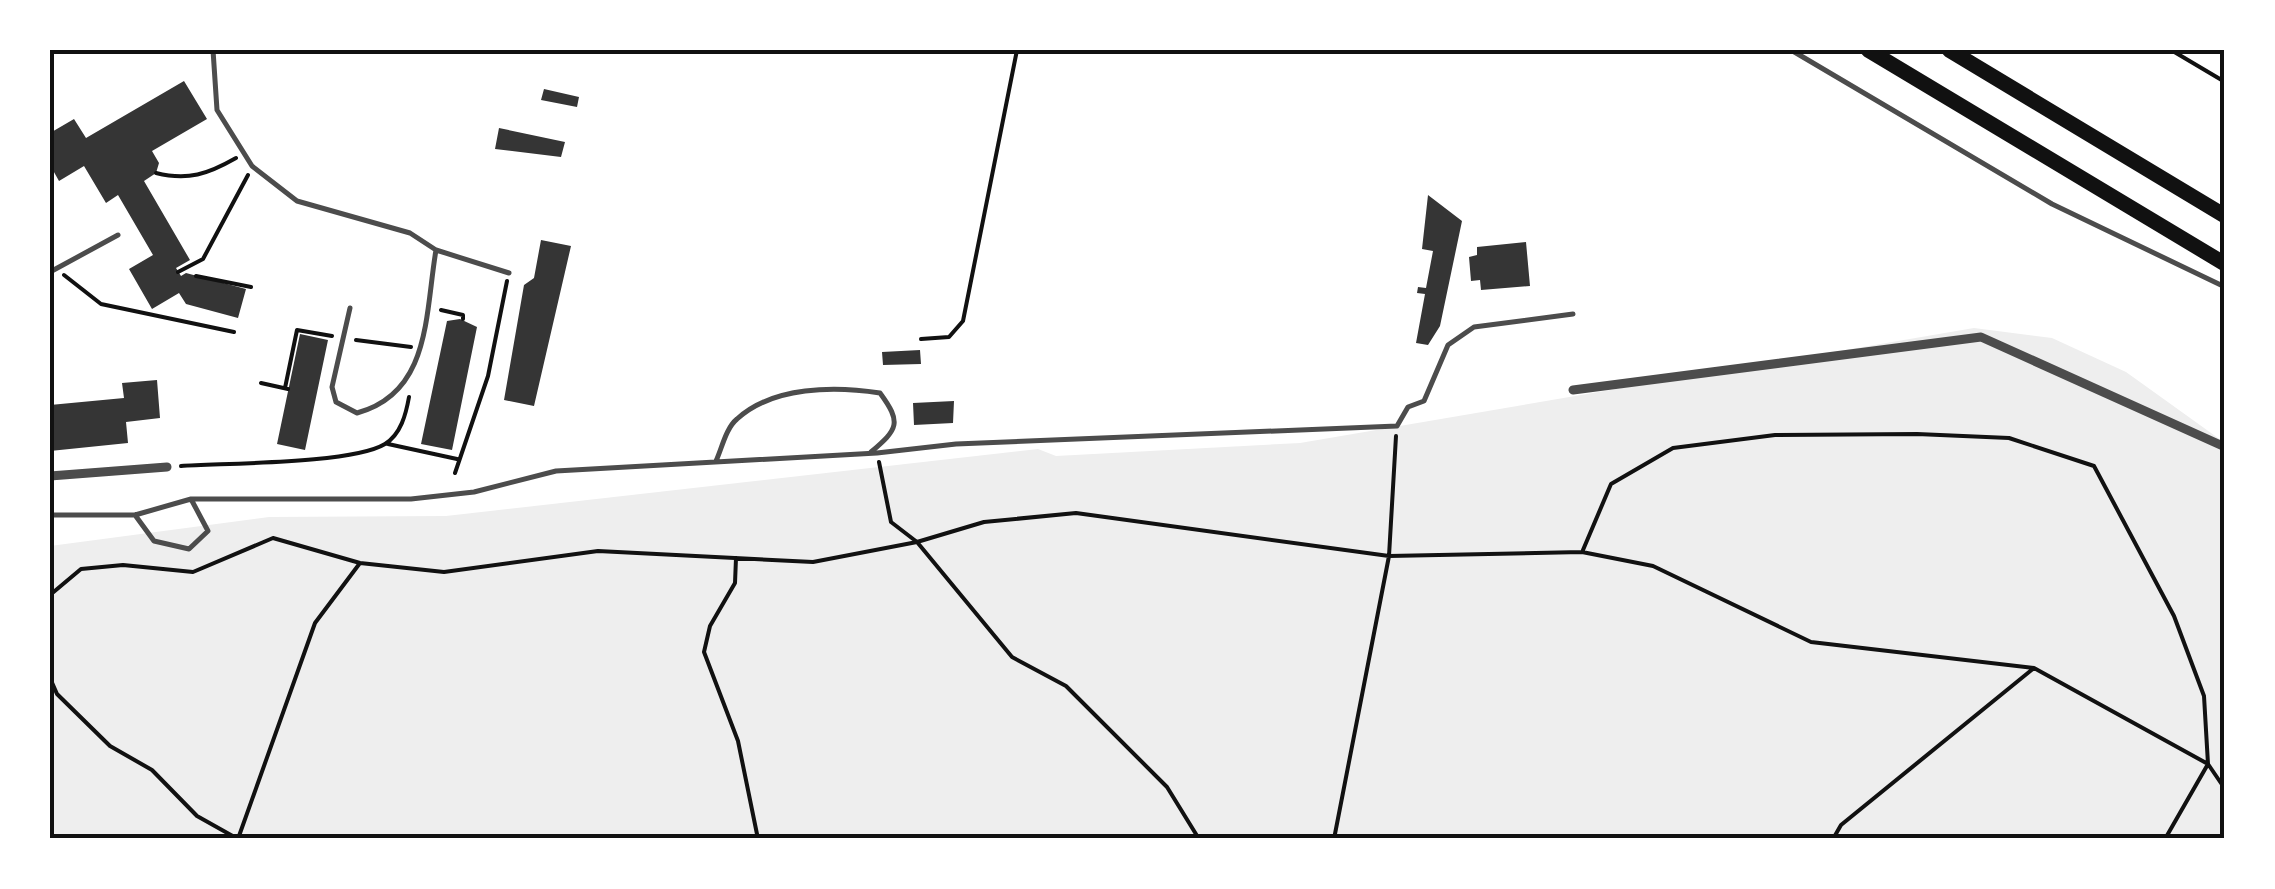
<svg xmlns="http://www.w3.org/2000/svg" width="2275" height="889" viewBox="0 0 2275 889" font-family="Bitter,serif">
<rect width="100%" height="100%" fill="#fff"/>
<path fill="#eee" d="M1974,328l78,10 74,34 99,71v396h-2175v-293l219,-29 177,-1 592,-67 18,7 244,-13z"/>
<path fill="#353535" d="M184,81l23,38 -55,32 7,12 -3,10 -12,8 46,79 -14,8 5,8 5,-3 60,16 -8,29 -52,-14 -7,-11 -27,16 -23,-40 24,-14 -35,-60 -12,8 -22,-37 -25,15 -9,-16v-32l24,-14 12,19z
M544,89l35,8 -2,10 -36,-7z
M499,128l66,14 -4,15 -66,-8z
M1428,195l34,26 -22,105 -12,19 -12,-2 9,-49 -8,-1 1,-6 8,1 7,-37 -11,-2z
M541,240l30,6 -37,160 -30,-6 20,-115 10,-7z
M1526,242l4,44 -49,4 -1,-10 -9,1 -2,-24 8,-2v-8z
M460,319l17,8 -25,123 -31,-6 26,-123z
M300,334l28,6 -23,110 -28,-6z
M920,350l1,14 -38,1 -1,-13z
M157,380l3,38 -34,4 2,21 -78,8v-46l74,-7 -2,-15z
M954,401l-1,22 -39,2 -1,-22z"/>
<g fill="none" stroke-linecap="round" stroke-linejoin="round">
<path stroke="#111" stroke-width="4" d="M2171,50l54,32
M156,173c32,8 52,1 80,-15
M178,272l25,-13 45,-84
M64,275l37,29 133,28
M196,276l55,11
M441,310l22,5v4
M921,339l28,-2 14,-16 54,-271
M356,340l55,7
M261,383l27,6
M285,388l12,-58 35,6
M388,444l69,15
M879,462l12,60 26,20 95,115 54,29 101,101 32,52
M181,466c44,-3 171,-2 204,-22 16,-10 21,-30 24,-47
M455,473l33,-97 19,-95
M1583,550l28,-66 62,-36 102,-13 142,-1 92,4 85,28 80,150 30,80 4,68 -43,75
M736,558l-1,25 -25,43 -6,26 34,89 20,98
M50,595l31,-26 42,-4 70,7 80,-34 87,25 84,9 154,-21 215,11 104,-20 67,-20 92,-9 313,43 193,-4 71,14 158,76 223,26 174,96 17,25
M50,678l7,16 53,52 42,24 45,46 41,23
M239,836l76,-213 45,-60
M1334,839l55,-283 7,-120
M1833,839l8,-14 193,-157"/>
<path stroke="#4c4c4c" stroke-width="5" d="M213,50l4,60 35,56 45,35 113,32 26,17 73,23
M1791,50l261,154 173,83
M50,272l68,-37
M350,308l-18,79 4,15 21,11c74,-20 68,-99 79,-163
M716,461c6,-13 10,-33 21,-42 36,-33 98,-33 143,-26 22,30 18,36 -9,59
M50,515h85l56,-16h220l63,-7 82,-21 321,-18 79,-9 441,-18 11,-19 16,-6 24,-56 26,-18 99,-13
M135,515l19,26 35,8 19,-18 -17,-32"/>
<path stroke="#4c4c4c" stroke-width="9" d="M1573,390l408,-53 244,110
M50,476l117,-9"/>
<path stroke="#111" stroke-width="15" d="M1868,50l357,214
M1949,50l276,166"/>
</g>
<rect width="2275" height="889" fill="none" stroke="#ffffff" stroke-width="105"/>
<rect x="52" y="52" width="2170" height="784" fill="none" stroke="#111" stroke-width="4"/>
</svg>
